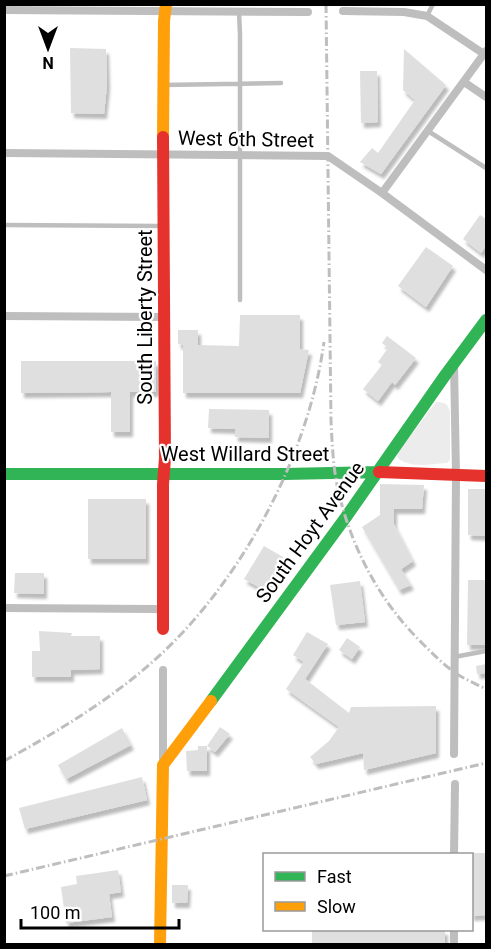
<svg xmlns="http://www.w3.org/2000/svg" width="491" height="949" viewBox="0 0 491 949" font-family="Roboto,sans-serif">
<defs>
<filter id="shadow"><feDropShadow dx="3" dy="5" stdDeviation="1.5" flood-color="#0004"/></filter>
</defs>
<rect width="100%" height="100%" fill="#fff"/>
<path fill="#ececec" d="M436,402c9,0 12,2 14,10v48l-3,3c-16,1 -39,6 -50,-6l1,-5z"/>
<path fill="#dfdfdf" filter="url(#shadow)" d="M70,48l36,1 1,36 -3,29 -33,-1z
M404,49l42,36 -65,89 -21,-12 12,-14 6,5 37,-53 -12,-10z
M360,71h17l1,51 -17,1z
M480,215l6,4v27l-5,7 -18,-14z
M426,247l27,19 -27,41 -28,-21z
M240,315h60v34l9,1 -9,43h-117v-48l-5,-1v-14h20v15l41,1z
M387,336l29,22 -21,27 -3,-3 -14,19 -15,-12 19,-24 -4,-3 10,-14 -6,-5z
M21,361h135v31h-26v40h-19v-40l-90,1z
M209,409l60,1v28l-34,-1v-8l-27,-1z
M380,484l44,1 -2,24h-28v15l19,37 -12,8 10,16 -12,5 -37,-63 18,-12z
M468,489h18v47l-18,-1z
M88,499h58v60h-58z
M264,546l19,11 -19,33 -20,-11z
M15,573h29v21l-30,-1z
M468,580h18v65h-19z
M360,581l5,41 -29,3 -6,-40z
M39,631l33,2 -1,3h29v33l-29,1v7h-39v-26h8z
M307,632l21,12 -23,35 44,34 2,-6 85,-1v47l-72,17 -1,-17 -47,11 -6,-7 19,-16 10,-14 -53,-38 18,-27 -11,-7z
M347,638l13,9 -8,12 -13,-9z
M486,664v9l-9,1 -1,-8z
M220,727l10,7 -15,18 -8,-6z
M122,728l9,17 -65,34 -8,-14z
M198,746h9v25h-20l-1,-20 12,-1z
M142,777l5,23 -122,29 -6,-21z
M471,853h15v62l-15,1z
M118,870l3,22 -12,2 3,23 -46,6 -5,-36 16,-3 -1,-8z
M172,885h16l-1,18h-15z
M312,930h133v15h-133z"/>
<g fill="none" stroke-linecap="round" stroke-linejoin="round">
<path stroke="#bebebe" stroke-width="4.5" d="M239,12l1,23v265
M427,16l6,-12
M163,85l118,-2
M428,131l58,37
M4,225l157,1
M454,657l32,-6"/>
<path stroke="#bebebe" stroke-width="8" d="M4,10l304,2
M343,11l61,1 23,4 57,38
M464,82l22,15
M4,153l324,3 54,37 104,77
M382,193l104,-142
M4,316l160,1
M4,608l151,1 8,1
M454,754l2,-279 -2,-112
M163,764v-94
M454,854l1,-70
M454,944v-14"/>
<path stroke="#30b455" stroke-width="12" d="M4,474h281l94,-2
M211,701l135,-184 100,-143 40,-54"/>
<path stroke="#ff9f0a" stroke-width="12" d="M163,137l1,-116 2,-17
M160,944l3,-179 48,-64"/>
<path stroke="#e5322d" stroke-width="12" d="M379,472l107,4
M163,629v-145l2,-26 -2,-321"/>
<path stroke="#bebebe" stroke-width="3" stroke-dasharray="9 3 1.5 3" stroke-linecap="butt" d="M326,4l5,417c1,21 2,43 6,64 13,61 42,116 86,159 10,10 20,20 31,28 10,7 22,12 32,17
M4,761c51,-28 101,-58 145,-96 89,-77 159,-206 175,-323
M4,876l482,-113"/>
</g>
<g text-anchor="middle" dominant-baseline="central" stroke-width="4.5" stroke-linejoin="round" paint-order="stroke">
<g font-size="20" fill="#000" stroke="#fff">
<text transform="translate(246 139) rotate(1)">West 6th Street</text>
<text transform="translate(145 317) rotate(-90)">South Liberty Street</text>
<text x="245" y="454">West Willard Street</text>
<text transform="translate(310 532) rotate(-54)">South Hoyt Avenue</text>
</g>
</g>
<rect width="491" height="949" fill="none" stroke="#000000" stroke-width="12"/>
<rect x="263" y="853" width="210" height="78" fill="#ffffff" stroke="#999999" stroke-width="1.5"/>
<rect x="275" y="872" width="30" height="9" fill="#30b455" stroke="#999999" stroke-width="1.5"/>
<text x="317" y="883" font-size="18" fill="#000000">Fast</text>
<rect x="275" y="902" width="30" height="9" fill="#ff9f0a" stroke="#999999" stroke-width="1.5"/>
<text x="317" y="913" font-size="18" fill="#000000">Slow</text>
<g transform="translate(48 48) rotate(180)" stroke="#ffffff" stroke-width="4.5" paint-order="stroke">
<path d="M0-4.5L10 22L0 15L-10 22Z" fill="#000000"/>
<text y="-9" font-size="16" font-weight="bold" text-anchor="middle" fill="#000000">N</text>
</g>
<path d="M21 919v9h158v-9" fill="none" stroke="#000000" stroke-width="3"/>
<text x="30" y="919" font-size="18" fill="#000000" stroke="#ffffff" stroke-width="4.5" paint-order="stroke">100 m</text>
</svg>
